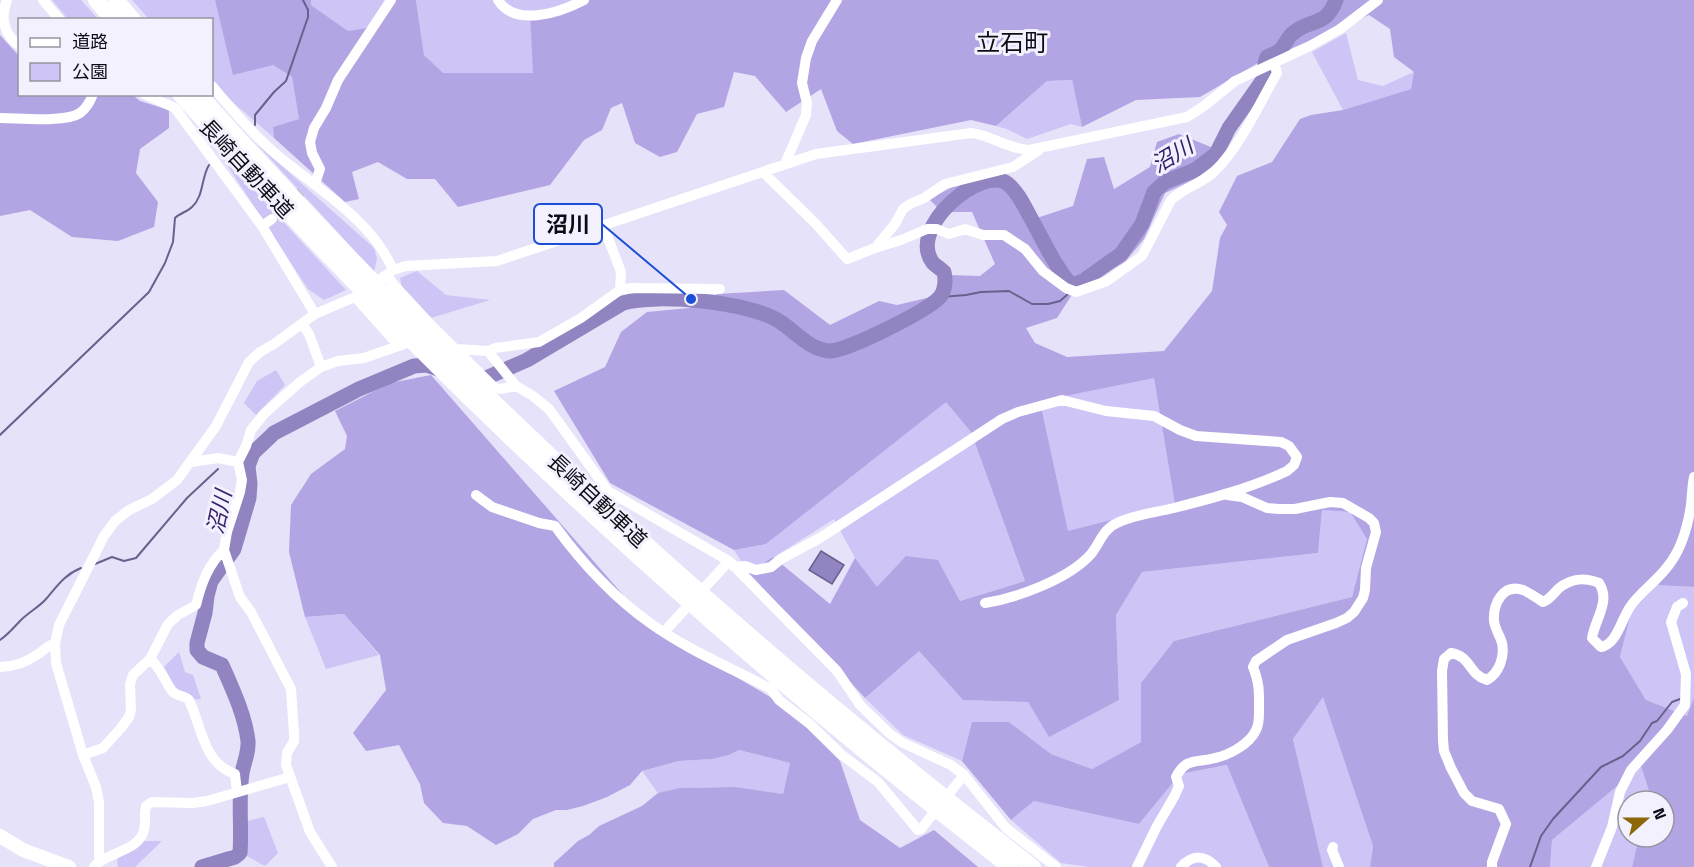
<svg xmlns="http://www.w3.org/2000/svg" width="1694" height="867" viewBox="0 0 1694 867" font-family="'Titillium Web','Noto Sans JP',sans-serif">
<rect width="100%" height="100%" fill="#e6e2f9"/>
<path fill="#cec4f6" d="M52,0h29l17,19h-30z
M132,0h83l58,65 19,12 7,42 -26,8 1,11 -62,-54v-64l-63,-1z
M311,0h77l-16,27 -24,4 -37,-26z
M416,0h164l-46,73h-92l-18,-18z
M1346,33l12,47 25,6 31,-14 -3,17 -68,21 -31,-58z
M1072,80l10,47 -11,-3 -44,15 -20,-10 -11,-3 51,-45z
M256,143l118,105 3,11 -3,13z
M218,151l128,139 -22,10 -16,-11z
M417,271l29,24 44,5 -59,18 -29,-30 -2,-10z
M276,370l9,15 -29,30 -12,-12 13,-22z
M1154,377l21,127 -107,28 -28,-132z
M946,401l25,31 54,149 -65,20 -22,-41 -61,28 -22,-30 -21,-39 -85,54 -15,-23 32,-6z
M1322,510l28,2 17,27 -15,58 -178,44 -33,42v59l-49,27 -41,-15 -42,-32 -37,1 -10,38 -59,-26 -38,-37 53,-48 45,50 65,2 21,34 70,-36 -3,-85 26,-43 176,-19z
M1657,585l37,2v111l-7,18 -41,-16 -26,-43 11,-44z
M344,614l35,41 -53,14 -21,-52z
M179,652l6,20 8,3 8,24c-21,3 -29,-15 -38,-31z
M1323,696l50,150 -3,21h-47l-30,-128z
M739,750l51,13 -7,31c-42,-6 -83,-11 -125,-1l-16,-22 37,-10 34,-2 16,-4z
M1228,765l41,102h-180l-28,-4 -50,-43 23,-19 105,23 41,-50z
M1641,765l8,26 -2,10h-19v36h11l-7,30h-82l2,-27z
M264,817l14,36 -13,13 -20,-11 2,-34z
M141,841h21l-27,26h-17l-1,-8z"/>
<path fill="#b3a5e4" fill-rule="evenodd" d="M215,0h96v5l37,26 24,-4 16,-27h28l8,55 19,18h90l-3,-61 49,-10 1,-2h1114v587l-37,-2 -26,28 -11,44 26,43 41,16 7,-18v169h-62l7,-30h25v-36h-17l2,-10 -8,-25 -89,74 -2,27h-180l3,-21 -50,-149 -30,42 30,128h-54l-42,-102 -47,9 -41,50 -105,-23 -23,19 -49,-59 10,-39h37l42,32 41,15 49,-27v-59l33,-42 178,-44 15,-58 -17,-27 -28,-2 -4,43 -176,19 -26,43 3,85 -70,37 -21,-35 -65,-2 -44,-49 -54,47 -116,-125 24,-16 57,47 25,-46 22,29 29,-31 32,4 22,41 65,-20 -54,-149 -25,-30 -180,142 -32,6 -124,-67 -56,-92 51,-24 16,-35 26,-20 42,-4 29,-14 66,-4 46,35 49,-24 18,4 34,-8 18,-22 31,1 15,-12 -23,-52h-30l-13,-13 33,-17 32,-8 34,47 45,-15 14,-47 17,-2 10,32 36,-22 7,-25 22,-8 44,18 -28,27 -30,14 -21,46 -19,23 -50,28 -18,28 -31,10 9,15 32,14 97,-6 48,-60 8,-53 7,-13 -8,-13 18,-36 35,-14 28,-43 11,-4 32,-5 68,-21 3,-17 -20,-15 -4,-28 -21,-14 -111,48 -58,34 -64,3 -54,27 -10,-47 -25,1 -51,45 -25,-6 -118,24 -16,-13 -16,-42 -35,23 -31,-36 -21,-4 -10,35 -27,7 -20,38 -17,5 -25,-14 -13,-40 -11,5 -9,22 -18,10 -34,45 -92,22 -23,-28h-28l-29,-17 -26,10 7,27 -14,3 -71,-64 -1,-11 26,-8 -7,-42 -19,-12 -40,10zM1154,378l21,126 -107,27 -28,-130z
M0,35l19,21 1,38 113,1 7,6 29,9v18l-29,21 -4,24 22,29 -4,25 -36,14 -46,-4 -42,-27 -30,6z
M431,375l221,253 132,77 56,56 20,59 40,28 34,-18 44,37h-424v-4l24,-22 11,-6 10,-9 43,-20 16,-13 22,-5 55,-1 48,7 7,-31 -51,-13 -10,5 -16,4 -34,2 -37,10 -12,14 -23,12 -24,9 -16,4h-11l-23,9 -15,15 -22,11 -29,-19 -24,-3 -19,-20 -4,-19 -21,-39 -33,6 -13,-18 33,-43 -6,-35 -36,-41 -39,3 -16,-65 2,-47 20,-31 34,-25 2,-13 -12,-25 55,-28z"/>
<path fill="#9184c0" stroke="#6a608c" stroke-width="1.5" d="M821,551l23,14 -12,19 -23,-14z"/>
<g fill="none" stroke-linecap="round" stroke-linejoin="round">
<path stroke="#6a608c" stroke-width="2" d="M255,125v-10l19,-23 12,-11 22,-64v-7l-5,-10
M941,297l25,-2 15,-3 28,-1 23,13h16l12,-3 8,-7
M0,435l149,-143 16,-29 8,-21 2,-24c5,-5 12,-6 17,-11 12,-11 9,-29 17,-42
M95,564l17,-7 12,4 12,-3 51,-60 31,-29
M0,640c9,-6 14,-13 21,-20 8,-8 18,-13 25,-21 12,-14 18,-24 35,-31
M1530,867l11,-31 12,-17 48,-52 22,-11 17,-15 12,-18 5,-2 15,-19 8,-3"/>
<path stroke="#9184c0" stroke-width="15" d="M473,380l6,1 48,-21 96,-57c35,-10 125,-1 156,18 16,10 30,29 51,30 17,0 97,-40 110,-54 5,-6 6,-17 4,-25 -3,-3 -8,-6 -11,-9 -27,-35 49,-99 75,-79 11,9 18,26 25,38 12,22 22,44 38,63l12,-4 38,-27 21,-30 12,-32 11,-10 30,-12 21,-16 13,-26 36,-51v-14l2,-6c4,-2 10,-4 13,-7 5,-4 7,-12 12,-16 17,-16 34,-6 44,-34
M202,867l33,-10 5,-4c2,-27 -2,-54 2,-80 2,-11 7,-21 6,-32 -3,-26 -16,-53 -26,-76l-19,-8 -6,-7v-7l8,-30 2,-17 4,-15 23,-32 15,-51 1,-14 -2,-18 5,-13 21,-20 85,-44 55,-23 12,-1 18,6"/>
<path stroke="#c6c2d6" stroke-width="10" stroke-dasharray="10 5" stroke-linecap="butt" d="M272,219l32,-30"/>
<path stroke="#fff" stroke-width="10" d="M7,0c-7,17 -3,36 13,46
M43,0l17,20
M498,0c17,28 63,12 86,0
M212,86c18,21 36,43 57,62 42,38 101,68 124,122
M144,94l31,14 87,118 53,88
M0,118c19,0 65,5 80,-5 7,-5 10,-11 13,-19
M785,164l21,-49 1,-12 -5,-20 4,-25 6,-17 25,-41
M763,172l53,52 31,35 28,-11 26,-8 26,-11h10l12,5 16,-5 18,6h21l21,14 18,22 23,17 10,4 31,-11 35,-25 29,-56c12,-12 30,-16 43,-28 27,-27 44,-66 63,-99l-3,-10
M315,184l5,-15 -8,-16 -2,-11 4,-14 12,-20 12,-28 53,-80
M262,226l10,-7
M876,247l19,-23 8,-15 7,-5 14,-6 21,-14 68,-17 26,-17
M387,275l6,9 37,40 65,64 6,1 15,-3 17,10 16,13 59,82 121,70 108,110 23,34 30,29 13,9 48,22 13,10 42,53 50,39
M620,290l12,-2 88,1
M355,297l44,49
M302,324l7,10 12,33
M456,349l32,2 7,-3 44,-6 42,-24 39,-28 1,-18 -18,-47
M488,351l28,35
M192,462l26,-4 20,4
M476,495l16,12 47,16 16,3c27,37 57,70 95,97 36,26 81,45 121,66l8,11 31,24 32,31 36,27 40,48 3,-1 43,-54
M734,567l11,-1 11,4 15,-3 10,-8 39,-21 182,-119 16,-7 44,-12 44,11 48,5 26,14 16,6 85,6 8,4 8,11 -3,8 -7,6c-36,17 -74,27 -113,37 -20,5 -38,6 -57,15 -14,6 -17,20 -26,31 -22,25 -74,44 -106,49
M664,632l65,-71
M150,659c13,12 13,19 22,32 5,6 12,4 17,9 13,27 14,63 46,74l2,18
M0,667c14,0 27,-5 38,-13 7,-4 9,-9 17,-10
M83,755l20,-7 18,-20 8,-11 2,-7 -1,-26 3,-9 17,-16 18,-35 10,-9 18,-10c5,-20 12,-41 28,-55
M1333,847l-1,3 7,17
M99,861v-59l-3,-15 -13,-32 -27,-92 -1,-19 4,-19 45,-89 11,-15 14,-11 23,-11 25,-19 39,-54 33,-64 11,-10 14,-8 41,-30 40,-17 38,-27 13,-4 91,-5 319,-107 155,-21c21,2 36,16 58,17l158,-33 17,-11 31,-25 73,-34 32,-18 38,-29
M94,867c11,-15 45,-15 50,-37 2,-8 0,-16 2,-24l6,-4 41,1 14,-2 83,-24
M332,867l-22,-35 -24,-67 1,-12 7,-12v-7l-3,-45 -40,-77 -11,-15 -16,-47 3,-18 13,-40 2,-12 -4,-18 8,-16 5,-16 13,-16 36,-32 21,-15 17,-6 26,-3 43,-15 7,-5
M1137,867l20,-41 17,-29 5,-11 -3,-9c10,-20 21,-14 39,-19 14,-3 35,-14 41,-28 3,-5 3,-12 3,-18 0,-19 1,-27 -6,-45l3,-6 31,-21 49,-17 11,-5 7,-6 9,-14 2,-8 1,-22 10,-36 -2,-9 -5,-5 -26,-15 -13,-1 -35,7h-16l-12,-1 -25,-11 -15,-2
M1181,867c12,-13 24,-12 35,0
M1492,867v-5l14,-38 -7,-15 -27,-8 -8,-8 -13,-25 -7,-17 -1,-11 -1,-69 2,-12 7,-6c20,3 18,22 36,27 12,-7 18,-23 15,-37 -2,-7 -7,-14 -8,-22 -1,-16 8,-38 29,-31 7,3 14,8 20,12 7,-3 10,-8 15,-13 13,-11 26,-12 41,-6 12,18 -4,36 -7,55l9,9c16,-3 20,-27 29,-40 10,-15 27,-26 38,-41 13,-16 20,-41 23,-61 1,-9 1,-18 3,-28
M1596,867l16,-40 8,-35 11,-22 36,-40 18,-25 1,-31 -15,-52 6,-15 6,-4"/>
<path stroke="#fff" stroke-width="14" d="M0,836l23,14 46,17"/>
<path stroke="#fff" stroke-width="16" d="M96,0l17,20
M116,0l17,20
M180,94c251,284 530,541 830,773
M199,94c252,285 534,541 834,773"/>
</g>
<g text-anchor="middle" dominant-baseline="central" stroke-width="6" stroke-linejoin="round" paint-order="stroke">
<g font-size="21" fill="#0e0c13" stroke="#f3f1fe">
<text transform="translate(247 168) rotate(47)">長崎自動車道</text>
<text transform="translate(598 500) rotate(43)">長崎自動車道</text>
</g>
<g font-size="22" font-style="italic" fill="#3a226a" stroke="#f3f1fe">
<text transform="translate(1172 155) rotate(-31)">沼川</text>
<text transform="translate(219 512) rotate(-78)">沼川</text>
</g>
<g font-size="24" fill="#0e0c13" stroke="#f3f1fe">
<text x="1012" y="42">立石町</text>
</g>
</g>
<path fill="none" stroke="#1d4ed8" stroke-width="2" d="M691 299L602 224"/>
<circle fill="#1d4ed8" stroke="#f3f1fe" stroke-width="2" cx="691" cy="299" r="6"/>
<rect fill="#f3f1fe" stroke="#1d4ed8" stroke-width="2" x="534" y="204" width="68" height="40" rx="6"/>
<g font-size="22" text-anchor="middle" font-weight="bold" fill="#0e0c13">
<text x="568" y="232">沼川</text>
</g>
<rect x="18" y="18" width="195" height="78" fill="#f3f1fe" stroke="#9795a0" stroke-width="1.5"/>
<rect x="30" y="38" width="30" height="9" fill="#ffffff" stroke="#9795a0" stroke-width="1.5"/>
<text x="72" y="48" font-size="18" fill="#0e0c13">道路</text>
<rect x="30" y="63" width="30" height="18" fill="#cec4f6" stroke="#9795a0" stroke-width="1.5"/>
<text x="72" y="78" font-size="18" fill="#0e0c13">公園</text>
<g transform="translate(1646 819) rotate(69)"><circle r="28" fill="#f3f1fe" stroke="#9795a0" stroke-width="1.5"/>
<path d="M0-4.5L10 22L0 15L-10 22Z" fill="#8c6808"/>
<text y="-9" font-size="16" font-weight="bold" text-anchor="middle" fill="#0e0c13">N</text>
</g>
</svg>
